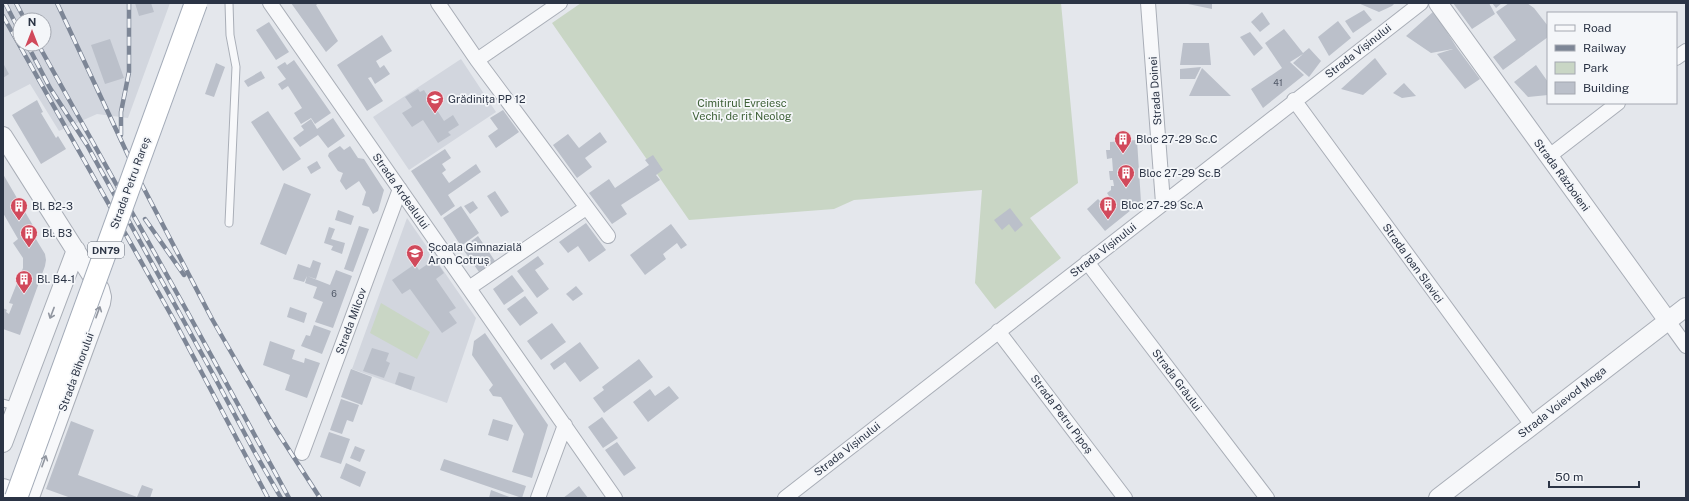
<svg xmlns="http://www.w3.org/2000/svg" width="1689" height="501" viewBox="0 0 1689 501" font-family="'Public Sans',sans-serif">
<rect width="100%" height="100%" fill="#e4e7ec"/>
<path fill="#d2d6de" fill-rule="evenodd" d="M3,3h167l-42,115 -31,-4 -38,17 -29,-47 -27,14zM20,20h24v24h-24z
M461,59l35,53 -87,58 -36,-53z
M407,218l69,100 -29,85 -95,-34z"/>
<path fill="#c9d6c5" d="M581,3h480l17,180 -48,35 31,40 -66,51 -20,-26 7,-93 -128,10 -20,9 -145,11 -137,-197z
M381,303l49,29 -13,27 -47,-26z"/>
<path fill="#bbc0ca" d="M135,3h16l3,9 -15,4z
M291,3h28l-3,2 22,36 -12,11z
M1188,3h24v6l-24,-5z
M1358,3h37l-3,3 -13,6z
M1453,3h36l6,11 -23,15z
M1492,3h10l-6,5z
M1509,3h18l7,5 14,18v11l-45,33 -10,-13 23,-17 -20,-28z
M1364,10l8,10 -19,13 -8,-12z
M1434,11l23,37 23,31 -15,10 -28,-35 16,-5 -22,4 -25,-17z
M1262,12l8,12 -10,8 -9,-10z
M1338,21l13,17 -22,18 -11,-19z
M269,22l20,30 -13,8 -20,-30z
M1284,29l19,24 6,-5 12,13 -12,16 -16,-14 10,-9 -13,8 14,13 -41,33 -12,-19 31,-21 -17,-25z
M1250,32l13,16 -9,8 -14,-19z
M382,35l10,16 -16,10 4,7 4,-3 6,9 -15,10 -4,-7 -3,1 15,23 -16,10 -30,-46z
M110,39l14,39 -19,6 -14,-39z
M1183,43h26l2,22h-31z
M1375,58l12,16 -24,21 -22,-6z
M294,60l37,53 -16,11 -4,-6 -10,6 -7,-11 8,-5 -14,-22 -6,4 -4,-6 8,-5 -9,-12 8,-5 2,3z
M3,63l6,11 -6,4z
M216,63l9,4 -11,30 -9,-3z
M1536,65l12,17v13l-20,2 -14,-15z
M1201,67l-6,12h-15v-10z
M1202,68l29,28h-42z
M261,71l4,7 -17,9 -4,-6z
M1404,83l12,13 -14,2 -9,-5z
M418,89l2,3 4,-2 3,5 4,-2 7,12 -3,2 9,14 9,-6 6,10 -11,7 3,3 -13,8 -15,-23 -11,7 -10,-14 10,-6 -7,-10z
M37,100l6,12 -2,1 15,25 2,-2 8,13 -25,15 -29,-49z
M503,110l16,22 -23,16 -8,-12 10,-7 -8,-11z
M268,111l33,48 -18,12 -32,-49z
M333,118l12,18 -17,12 -10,-13 -18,12 -7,-9 11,-8 -3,-4 10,-7 6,10z
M600,132l7,10 -22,16 7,9 -15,11 -24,-33 15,-11 11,14z
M1137,140l4,62 -36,29 -18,-22 11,-10 3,3 8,-6 -2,-3 4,-3v-4h3l-1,-6h-3l-1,-9h4l-1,-13 -5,1 -1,-9h4v-8z
M340,146l4,4 6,-4 8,12 6,1 20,31 -6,21 -5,3 -4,-7 -7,-2 4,-13 -7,-11 -13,9 -6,-9 3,-8 -5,-2 -10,-15 1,-3z
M445,149l6,9 -9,6 4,6 -4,3 7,10 27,-19 5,8 -33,23 7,11 -14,10 -30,-45z
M653,155l10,15 -7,5 4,5 -39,25 6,9 -15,10 -23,-31 20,-14 6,9 34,-23 -4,-5z
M317,161l4,7 -10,6 -4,-7z
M3,174l32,55 -4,2 14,23 1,6 -1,6 -25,69 -17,-6v-21l4,2 -1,2 3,2 4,-10 -4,-1 14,-35v-10l-10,-15 5,-4 -15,-26z
M284,183l27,11 -25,61 -26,-11z
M495,191l14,21 -8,5 -14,-21z
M473,201l5,7 -8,6 -6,-8z
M461,206l18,27 -18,13 -18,-28z
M1010,208l13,17 -8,7 -6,-8 -7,6 -8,-10z
M338,210l16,6 -3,9 -16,-5z
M586,223l20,27 -17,12 -11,-16 -10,7 -9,-11z
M671,224l16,21 -6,4 -4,-6 -14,11 3,5 -21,16 -15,-20z
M359,226l10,3 -16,43 -9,-3z
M329,227l6,2 -4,10 14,4 -3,11 -11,-4 2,-4 -9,-3z
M478,236l17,25 -16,11 -17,-24z
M538,256l6,8 -9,6 14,19 -12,9 -20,-27z
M435,259l9,14 -8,6 20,29 -7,4 8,11 -15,10 -32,-44 -8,5 -10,-14 23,-16 4,6z
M313,260l8,3 -5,16 -9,-3 -3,6 -11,-3 5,-15 12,4z
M336,270l16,6 -19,52 -18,-6 8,-20 -10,-4 4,-11 -12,-4 2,-7 23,9z
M512,275l12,16 -20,14 -11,-16z
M576,286l7,8 -10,7 -7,-7z
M525,296l13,17 -18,13 -13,-17z
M290,307l17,6 -3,10 -17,-6z
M552,323l14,19 -25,18 -14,-19z
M314,325l17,6 -9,23 -21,-8 5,-11 4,1z
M485,333l63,92 -16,53 -20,-6 12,-38 -23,-37 -8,-1 -4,-6 4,-5 -21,-30 2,-14z
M270,341l25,9 -3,9 12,4 1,-5 15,5 -13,35 -22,-8 5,-15 -27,-10z
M580,342l19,26 -19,14 -15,-20 -11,8 -4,-6z
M372,348l17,5 -3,8 4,2 -6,15 -21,-7z
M639,359l14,18 -49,36 -11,-15 11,-8 -2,-3z
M351,369l21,8 -10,28 -21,-8z
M399,372l16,5 -4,13 -16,-6z
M669,386l10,12 -31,24 -15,-20 17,-13 5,7z
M341,399l18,6 -6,17 -6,-2 -5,14 -12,-4z
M602,417l16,21 -15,10 -15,-21z
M493,419l20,6 -5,16 -20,-6z
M71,421l23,9 -16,45 59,22 5,-12 11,4 -3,9h-79l-25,-9z
M329,432l21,7 -9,25 -21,-7z
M617,442l19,26 -12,8 -19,-26z
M355,446l10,4 -5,12 -10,-4z
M444,459l82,27 -4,12 -82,-28z
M346,463l20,9 -6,15 -20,-9z
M579,486l9,12h-25z
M491,490l21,8h-23z"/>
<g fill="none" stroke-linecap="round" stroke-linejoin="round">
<g stroke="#a9aeb7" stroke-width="9">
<path id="service" d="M229,223l7,-156 -6,-32 -1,-32
M3,403l14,4"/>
</g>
<g stroke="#a9aeb7" stroke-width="16">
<path id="minor" d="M270,3l345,495
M438,3l39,57 131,176
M1148,3l15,200
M1676,58l10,-7
M477,60l83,-57
M1294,100l238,325
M1548,157l70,-54
M1087,262l180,236
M469,288l117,-80
M1668,321l18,25
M998,331l127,167
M302,453l98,-264
M538,498l27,-73
M785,498l636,-495"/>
</g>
<g stroke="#a9aeb7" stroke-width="20">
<path id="tertiary" d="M1438,3l230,318
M3,136l97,153 2,8 -1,6 -71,194
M3,443l73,-193
M3,488l27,9
M1438,498l248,-191"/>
</g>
<use href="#service" stroke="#f7f8fa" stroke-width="7"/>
<use href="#minor" stroke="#f7f8fa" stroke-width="14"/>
<use href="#tertiary" stroke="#f7f8fa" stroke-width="18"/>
<path stroke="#7d8696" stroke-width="1" d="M30,430l155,-427
M12,498l181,-495"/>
<g stroke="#7d8696" stroke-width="4.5">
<path id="rail" d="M5,3l15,29
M16,3l9,17
M57,3l84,180 71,136 61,106 47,73
M3,16l172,306 93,176
M27,44l23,44 37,57 127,231 40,75 27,47
M38,44l150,269 101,185
M121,135v-23l8,-40v-69
M145,219l39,56"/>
</g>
<use href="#rail" stroke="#f4f6f9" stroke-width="3" stroke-dasharray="9" stroke-linecap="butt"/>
<g stroke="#a3abb8" stroke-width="24" stroke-linecap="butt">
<path id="primary-bridge" d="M16,498l180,-495"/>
</g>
<use href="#primary-bridge" stroke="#fff" stroke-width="22"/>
</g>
<defs><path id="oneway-shaft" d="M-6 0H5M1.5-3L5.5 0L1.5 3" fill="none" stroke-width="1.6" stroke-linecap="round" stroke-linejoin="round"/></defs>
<g stroke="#9196a0">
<use href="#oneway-shaft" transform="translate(98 312) rotate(-70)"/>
<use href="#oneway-shaft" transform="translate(52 313) rotate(111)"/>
<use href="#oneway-shaft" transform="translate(44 461) rotate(-70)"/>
</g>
<defs>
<g id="school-pin" transform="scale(0.9)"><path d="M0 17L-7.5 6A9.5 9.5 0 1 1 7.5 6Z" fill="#d1495b" stroke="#f4f6f9"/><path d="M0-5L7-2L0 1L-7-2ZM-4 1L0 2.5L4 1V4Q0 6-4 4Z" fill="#fff"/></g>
<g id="building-pin" transform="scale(0.9)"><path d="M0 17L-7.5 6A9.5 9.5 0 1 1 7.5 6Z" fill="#d1495b" stroke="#f4f6f9"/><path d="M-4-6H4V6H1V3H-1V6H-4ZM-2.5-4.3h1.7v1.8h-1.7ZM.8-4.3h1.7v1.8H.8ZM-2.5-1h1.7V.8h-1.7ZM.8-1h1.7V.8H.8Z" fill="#fff"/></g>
</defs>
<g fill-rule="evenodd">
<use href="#school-pin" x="435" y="99"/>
<use href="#building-pin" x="1123" y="139"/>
<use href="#building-pin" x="1126" y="173"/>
<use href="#building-pin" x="1108" y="205"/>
<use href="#building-pin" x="19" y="206"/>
<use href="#building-pin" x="29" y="233"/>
<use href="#school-pin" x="415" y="253"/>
<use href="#building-pin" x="24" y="279"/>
</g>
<g text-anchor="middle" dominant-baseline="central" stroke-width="3.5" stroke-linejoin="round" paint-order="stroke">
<g font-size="9" fill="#4f5766">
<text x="1278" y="82">41</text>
<text x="334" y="293">6</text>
</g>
<rect fill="#f4f6f9" stroke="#676e7b" stroke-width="1" x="88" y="242" width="36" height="16" rx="3"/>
<g font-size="10" font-weight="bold" fill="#2b3445">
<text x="106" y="250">DN79</text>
</g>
<g font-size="11" fill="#2b3445" stroke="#f4f6f9">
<text transform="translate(1358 51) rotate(-38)">Strada Vișinului</text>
<text transform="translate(1155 91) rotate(-94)">Strada Doinei</text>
<text transform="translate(1562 175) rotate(54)">Strada Războieni</text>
<text transform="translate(130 183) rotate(-70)">Strada Petru Rareș</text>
<text transform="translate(401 191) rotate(55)">Strada Ardealului</text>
<text transform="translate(1103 250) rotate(-38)">Strada Vișinului</text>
<text transform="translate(1413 263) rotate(54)">Strada Ioan Slavici</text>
<text transform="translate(351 321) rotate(-70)">Strada Milcov</text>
<text transform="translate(76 372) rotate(-70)">Strada Bihorului</text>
<text transform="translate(1177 380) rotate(53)">Strada Grâului</text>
<text transform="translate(1562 402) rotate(-38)">Strada Voievod Moga</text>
<text transform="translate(1062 414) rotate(53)">Strada Petru Pipoș</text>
<text transform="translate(847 449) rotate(-38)">Strada Vișinului</text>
</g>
<g font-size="11" fill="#2b3445" stroke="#f4f6f9" text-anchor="start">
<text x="448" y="99">Grădinița PP 12</text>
<text x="1136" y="139">Bloc 27-29 Sc.C</text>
<text x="1139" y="173">Bloc 27-29 Sc.B</text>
<text x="1121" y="205">Bloc 27-29 Sc.A</text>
<text x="32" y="206">Bl. B2-3</text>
<text x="42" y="233">Bl. B3</text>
<text x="428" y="247">Școala Gimnazială<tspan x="428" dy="13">Aron Cotruș</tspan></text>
<text x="37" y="279">Bl. B4-1</text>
</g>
<g font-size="11" fill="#3f6138" stroke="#f4f6f9">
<text x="742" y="103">Cimitirul Evreiesc<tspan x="742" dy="13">Vechi, de rit Neolog</tspan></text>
</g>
</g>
<rect width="1689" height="501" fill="none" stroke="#2b3445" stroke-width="8"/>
<rect x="1547" y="12" width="130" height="92" fill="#f4f6f9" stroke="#a4a8b1"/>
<rect x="1555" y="25" width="20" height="6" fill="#f7f8fa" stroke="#a4a8b1"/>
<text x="1583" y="32" font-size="12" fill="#2b3445">Road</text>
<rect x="1555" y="45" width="20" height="6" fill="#7d8696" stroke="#a4a8b1"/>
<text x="1583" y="52" font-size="12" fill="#2b3445">Railway</text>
<rect x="1555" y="62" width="20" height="12" fill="#c9d6c5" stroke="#a4a8b1"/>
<text x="1583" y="72" font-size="12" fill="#2b3445">Park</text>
<rect x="1555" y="82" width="20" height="12" fill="#bbc0ca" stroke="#a4a8b1"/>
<text x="1583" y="92" font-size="12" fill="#2b3445">Building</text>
<g transform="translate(32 32)"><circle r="19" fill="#f4f6f9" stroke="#a4a8b1"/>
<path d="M0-3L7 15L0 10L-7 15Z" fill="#d1495b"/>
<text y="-6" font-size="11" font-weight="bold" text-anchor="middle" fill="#2b3445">N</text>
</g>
<path d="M1549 481v6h90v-6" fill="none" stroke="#2b3445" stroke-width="2"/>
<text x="1555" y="481" font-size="12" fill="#2b3445" stroke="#f4f6f9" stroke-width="3" paint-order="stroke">50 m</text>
</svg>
